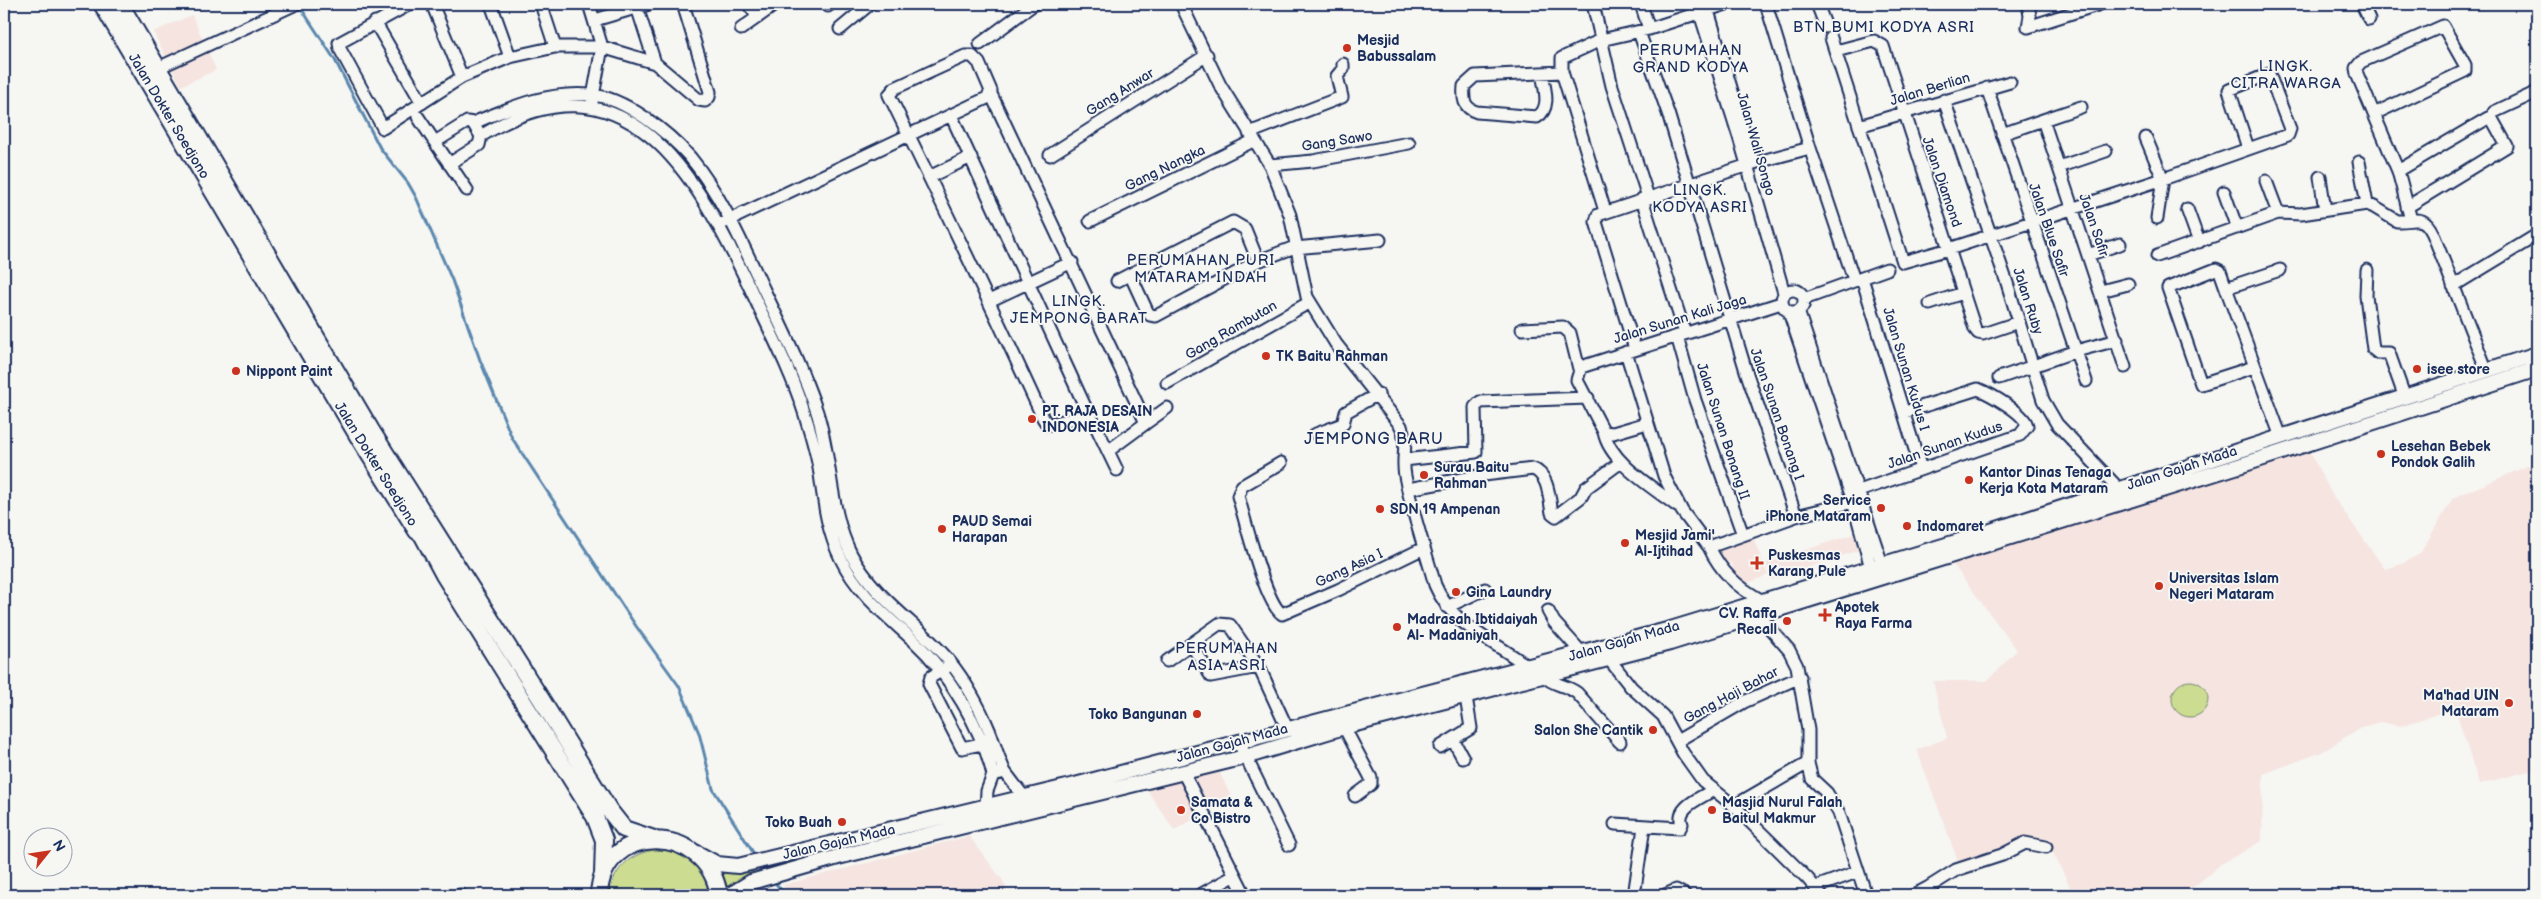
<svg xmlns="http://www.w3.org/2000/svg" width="2541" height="899" viewBox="0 0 2541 899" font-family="'Balsamiq Sans',sans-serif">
<rect width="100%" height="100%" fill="#f6f6f2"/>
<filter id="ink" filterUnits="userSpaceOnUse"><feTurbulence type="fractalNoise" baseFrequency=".02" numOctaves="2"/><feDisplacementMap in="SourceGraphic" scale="10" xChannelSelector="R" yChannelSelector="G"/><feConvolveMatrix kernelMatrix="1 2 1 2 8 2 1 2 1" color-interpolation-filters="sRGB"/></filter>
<g filter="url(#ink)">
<path fill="#f6e4e0" d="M192,15l24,55 -35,16 -28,-54z
M2309,451l25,47 51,71 17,-5 18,-10 33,-56 79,-34 5,20v285l-58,15 -24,-76 -54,18 -22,-4 -21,7 -36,23 -59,22 -1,67 -41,23 -37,31h-110l-26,-53 -89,22 -42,-114 30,-12 -14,-57h54l30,-31 -65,-87z
M1854,534l5,16 -88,30 -5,-17z
M1753,538l15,37 -28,11 -9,-24 -11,4 -4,-13z
M1218,769l14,30 -58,31 -29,-43z
M969,836l34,45 6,14h-218l-8,-10z"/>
<path fill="#ccdc90" stroke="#748677" d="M2172 699a18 18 0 1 1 36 0a18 18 0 1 1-36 0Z
M662,849c23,5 45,20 46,46h-99c5,-29 24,-44 53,-46z
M720,868l21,4 12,-2 2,5 -28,19v-8z"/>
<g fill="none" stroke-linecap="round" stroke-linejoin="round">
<path stroke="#5a87ae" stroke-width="3" d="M299,5l36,55 45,88 28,35 8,14 36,83 28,80 32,78 124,188 43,60 20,47 14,56 43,68
M773,880l12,15"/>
<g stroke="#1b2f5e" stroke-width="15">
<path id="minor" d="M410,4l-71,39 1,6 43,79 79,-51 48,-20 45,-10h47l53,16 44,37 6,1 4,-4 1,-5 -27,-88
M432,4l30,73
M491,4l19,53
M541,4l14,43
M589,4l13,43 -10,55
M636,4l19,59
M748,4l10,13
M1181,4l39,81 50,80 20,50 17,82 29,47 65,82c8,20 0,31 4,50 7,37 20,73 30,109 18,43 60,55 93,82
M1593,4l19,82 36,111
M1641,4l8,25
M1697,4l42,133 45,156
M1706,4l46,154
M1766,4l44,144 44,132
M1817,4l9,23
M2362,4l7,15
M828,6l2,-2
M595,20l54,-16
M375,22l47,81
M2028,27l72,-23
M2028,27l2,-11 -2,-12
M741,29l35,-25
M840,29l30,-25
M1639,32l29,81 78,258 50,145
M1831,38l72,224 46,-13 214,-70 125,-44 2,-6 -21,-55 -40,16 19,58
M980,44l54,-40
M1836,51l38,-10 9,5 92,283 3,4 5,1 36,-12
M158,68l138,-64
M1542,73c2,14 10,35 -5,44l-60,-5c-14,-4 -14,-14 -13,-26l11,-10 87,-4
M1987,88l99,293
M991,94l155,329 -38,28
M1944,100l63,183 36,117 14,24 62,65
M2494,112l43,-20
M2374,114l91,-43v-6l-22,-39 -82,36 -5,6 1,6 41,97 13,49
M951,115l137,298
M418,117l49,73
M2043,120l82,247
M473,123c39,-16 75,-32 118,-28 33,2 78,38 99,62 32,39 53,88 74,133 19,40 39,80 53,122 15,46 12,99 34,142 24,46 68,70 99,108 16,20 30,46 40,70 5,14 9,27 15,40
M1859,126l151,-44
M1249,133l93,-36 -5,-21 6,-7v-5
M2002,134l79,-27
M481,136c144,-90 215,38 269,152 19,41 41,83 55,127 6,19 12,39 15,59 4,29 7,57 21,85 17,35 45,56 73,82 35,32 68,88 79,134
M2146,138l17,41 -6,39
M435,142l32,-20 6,1 8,13 -2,9 -30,19
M1050,155l157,-100
M2359,162l8,42
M1270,165l43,-4 96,-18
M2059,167l47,-16
M2398,171l90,-53 4,1 15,27 -100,61
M929,177l42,-20
M2320,177l5,33
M2266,181l12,32
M2224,192l13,36
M1642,199l43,134
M2187,209l12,33
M1605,211l-43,-139v-14l39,-18 48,-11 77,-25
M1090,221l163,-80
M723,223l264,-125 4,-7 -12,-28 -7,-7h-7l-70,32 -6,7 2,4c52,106 103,212 152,319l4,6h4l39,-10 27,56
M1295,248l85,-8
M2088,255l32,-11
M2157,256l121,-43 23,1 66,-10 7,3 23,14c18,1 26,-8 36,13l54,137
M2280,270l-54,18 55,149
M2367,270l-1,26 7,53 5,4h11l16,45
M1130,274l17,37 3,4 6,1 102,-55 37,-14
M1862,278l59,191
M1117,281l116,-59 12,7 13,32
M2453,286l84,-51
M2226,288l-6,-17 -4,-2 -48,19 33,96 53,-17
M1782 301a11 11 0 1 1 22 0a11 11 0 1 1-22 0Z
M2101,291l27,-7
M1804,299l83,-30
M989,301l83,-39
M1930,304l33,-11
M1798,311l84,253
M1789,312l63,186 19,70
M1522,329l41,-2 7,6 9,36
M1677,336l18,64 48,135
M1635,349l-39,-127 2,-7 156,-52 56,-15
M1626,352l38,124 18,35 27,36 87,-31 66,-16
M1999,378l77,-27 41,-11
M1167,383l143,-81
M1146,423l21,-15
M1647,423l-34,10 -9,-1 -27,-52 4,-13 200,-64
M1604,432c6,31 50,56 73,74
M1316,434l27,-10 3,-12 32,-18
M1404,460l72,-8 -1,-45 5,-5 108,-4
M1281,463l-39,23 -4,10c7,23 27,107 44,118l56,-24 86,-42
M1408,489l76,-14 49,-6c16,6 16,29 19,44l4,3 25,-19 5,-9 35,-26
M1859,491l161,-56 7,-9c-2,-13 -37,-32 -49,-37l-73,23
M1709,547c12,25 28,40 52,53
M1447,607l38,-18
M1548,611l6,11 28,31
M1759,616l30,34 8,16 11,64v33l4,16 15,14 12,20 27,82
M1191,644l20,32 48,-9
M1609,659l22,28 32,29 20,37 20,28 31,25 74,73 13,16
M1167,661l52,-37 11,1 29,42 28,61
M946,668l-15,9 -2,7 33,64 19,-4
M1544,676c10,10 21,8 33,17l43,49
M1344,727l27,51v6l-16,12
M1453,740l10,18
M1238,741l51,104
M1677,741l67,-39 56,-25
M1440,747l31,-19 -5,-31
M1183,772l62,123
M1734,806l74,-43
M986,807l1,-16 6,-16 12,-3 19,25
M1615,824l65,4 2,-4c-7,-17 19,-26 31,-34
M1816,887l41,-15
M1929,887l27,-17 46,-15 23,-12 21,4
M460,895h1
M1200,895l34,-19
M1637,895l-2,-6 9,-62
M1665,895l11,-5 9,5
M1914,895l15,-8 4,8"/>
</g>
<g stroke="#1b2f5e" stroke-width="18">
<path id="major" d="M697,853l20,11 21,2 333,-80 596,-156 299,-91 571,-185
M730,895l21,-13 87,-25 407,-100 99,-30 326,-84 575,-179 292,-95"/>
</g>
<g stroke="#1b2f5e" stroke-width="20">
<path id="highway" d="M102,4l259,437 56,90 5,3 22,41 151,242 9,23 -1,35
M120,4l252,428 169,267 68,111 15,19 30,10
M599,895c3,-73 108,-73 120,0"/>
</g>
<use href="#minor" stroke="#f6f6f2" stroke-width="11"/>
<use href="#major" stroke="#f6f6f2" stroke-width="14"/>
<use href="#highway" stroke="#f6f6f2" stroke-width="16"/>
</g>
</g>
<g fill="#c8321e" stroke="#f6f6f2" stroke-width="2">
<circle cx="1347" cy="48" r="5"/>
<circle cx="1266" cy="356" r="5"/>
<circle cx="2417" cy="369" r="5"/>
<circle cx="236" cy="371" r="5"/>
<circle cx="1032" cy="419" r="5"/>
<circle cx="2381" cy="454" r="5"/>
<circle cx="1424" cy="475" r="5"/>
<circle cx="1969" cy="480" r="5"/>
<circle cx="1881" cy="508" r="5"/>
<circle cx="1380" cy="509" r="5"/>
<circle cx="1907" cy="526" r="5"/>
<circle cx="942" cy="529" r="5"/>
<circle cx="1625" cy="543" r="5"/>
<path d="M1754.5 555.5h5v5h5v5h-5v5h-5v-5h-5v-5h5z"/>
<circle cx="2159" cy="586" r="5"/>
<circle cx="1456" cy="592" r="5"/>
<path d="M1822.5 607.5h5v5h5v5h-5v5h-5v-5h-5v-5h5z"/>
<circle cx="1787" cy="621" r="5"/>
<circle cx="1397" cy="627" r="5"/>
<circle cx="2509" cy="703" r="5"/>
<circle cx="1197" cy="714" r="5"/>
<circle cx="1653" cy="730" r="5"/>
<circle cx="1181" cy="810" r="5"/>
<circle cx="1712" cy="810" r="5"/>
<circle cx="842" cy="822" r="5"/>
</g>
<g text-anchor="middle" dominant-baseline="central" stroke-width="4" stroke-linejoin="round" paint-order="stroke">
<g font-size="14" font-weight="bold" fill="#1b2f5e" stroke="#f6f6f2" text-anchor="start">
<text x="1357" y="40">Mesjid<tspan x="1357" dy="16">Babussalam</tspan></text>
<text x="1276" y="356">TK Baitu Rahman</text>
<text x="2427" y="369">isee store</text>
<text x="246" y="371">Nippont Paint</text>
<text x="1042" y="411">PT. RAJA DESAIN<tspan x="1042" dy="16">INDONESIA</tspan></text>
<text x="2391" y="446">Lesehan Bebek<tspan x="2391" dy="16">Pondok Galih</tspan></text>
<text x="1434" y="467">Surau Baitu<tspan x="1434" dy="16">Rahman</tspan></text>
<text x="1979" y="472">Kantor Dinas Tenaga<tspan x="1979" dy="16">Kerja Kota Mataram</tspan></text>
<text x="1871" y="500" text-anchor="end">Service<tspan x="1871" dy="16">iPhone Mataram</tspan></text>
<text x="1390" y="509">SDN 19 Ampenan</text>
<text x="952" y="521">PAUD Semai<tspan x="952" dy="16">Harapan</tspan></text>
<text x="1917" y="526">Indomaret</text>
<text x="1635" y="535">Mesjid Jami'<tspan x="1635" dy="16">Al-Ijtihad</tspan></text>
<text x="1768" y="555">Puskesmas<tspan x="1768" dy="16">Karang Pule</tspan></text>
<text x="2169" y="578">Universitas Islam<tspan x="2169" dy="16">Negeri Mataram</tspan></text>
<text x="1466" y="592">Gina Laundry</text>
<text x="1835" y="607">Apotek<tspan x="1835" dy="16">Raya Farma</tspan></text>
<text x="1777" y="613" text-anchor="end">CV. Raffa<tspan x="1777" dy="16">Recall</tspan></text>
<text x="1407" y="619">Madrasah Ibtidaiyah<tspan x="1407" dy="16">Al- Madaniyah</tspan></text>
<text x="2499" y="695" text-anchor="end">Ma'had UIN<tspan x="2499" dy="16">Mataram</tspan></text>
<text x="1187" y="714" text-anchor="end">Toko Bangunan</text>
<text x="1643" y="730" text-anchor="end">Salon She Cantik</text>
<text x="1191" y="802">Samata &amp;<tspan x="1191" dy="16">Co Bistro</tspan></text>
<text x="1722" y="802">Masjid Nurul Falah<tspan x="1722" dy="16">Baitul Makmur</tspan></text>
<text x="832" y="822" text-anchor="end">Toko Buah</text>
</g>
<g font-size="14" fill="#1b2f5e" stroke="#f6f6f2">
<text transform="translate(1930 89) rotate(-17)">Jalan Berlian</text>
<text transform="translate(1120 92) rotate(-32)">Gang Anwar</text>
<text transform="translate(169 116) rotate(59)">Jalan Dokter Soedjono</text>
<text transform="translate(1337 141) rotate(-9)">Gang Sawo</text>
<text transform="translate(1756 144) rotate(74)">Jalan Wali Songo</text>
<text transform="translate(1165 168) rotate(-26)">Gang Nangka</text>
<text transform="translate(1942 182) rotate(71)">Jalan Diamond</text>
<text transform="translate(2094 225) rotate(71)">Jalan Safir</text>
<text transform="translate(2049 230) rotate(71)">Jalan Blue Safir</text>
<text transform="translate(2028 301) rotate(72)">Jalan Ruby</text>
<text transform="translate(1680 319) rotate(-17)">Jalan Sunan Kali Jaga</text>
<text transform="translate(1231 330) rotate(-30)">Gang Rambutan</text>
<text transform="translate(1906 369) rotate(73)">Jalan Sunan Kudus I</text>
<text transform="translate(1777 414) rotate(71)">Jalan Sunan Bonang I</text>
<text transform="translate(1723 431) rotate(72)">Jalan Sunan Bonang II</text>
<text transform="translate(1945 445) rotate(-19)">Jalan Sunan Kudus</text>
<text transform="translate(376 464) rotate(58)">Jalan Dokter Soedjono</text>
<text transform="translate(2182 468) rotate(-18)">Jalan Gajah Mada</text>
<text transform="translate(1349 568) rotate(-25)">Gang Asia I</text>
<text transform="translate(1624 641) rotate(-16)">Jalan Gajah Mada</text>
<text transform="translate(1731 695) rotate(-28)">Gang Haji Bahar</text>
<text transform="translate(1232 743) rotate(-15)">Jalan Gajah Mada</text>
<text transform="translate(839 842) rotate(-13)">Jalan Gajah Mada</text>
</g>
<g font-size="15" letter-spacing="1" fill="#1b2f5e" stroke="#f6f6f2">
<text x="1884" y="27">BTN BUMI KODYA ASRI</text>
<text x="1691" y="50">PERUMAHAN<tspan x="1691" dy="17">GRAND KODYA</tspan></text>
<text x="2286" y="66">LINGK.<tspan x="2286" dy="17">CITRA WARGA</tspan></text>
<text x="1700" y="190">LINGK.<tspan x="1700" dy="17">KODYA ASRI</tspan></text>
<text x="1201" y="260">PERUMAHAN PURI<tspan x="1201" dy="17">MATARAM INDAH</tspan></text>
<text x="1079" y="301">LINGK.<tspan x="1079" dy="17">JEMPONG BARAT</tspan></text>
<text x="1227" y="648">PERUMAHAN<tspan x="1227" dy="17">ASIA ASRI</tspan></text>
</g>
<g font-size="16" letter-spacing="1" fill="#1b2f5e" stroke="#f6f6f2">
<text x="1374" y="439">JEMPONG BARU</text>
</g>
</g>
<rect width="2541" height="899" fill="none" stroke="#f6f6f2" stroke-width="20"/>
<rect x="10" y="10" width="2521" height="879" fill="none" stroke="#1b2f5e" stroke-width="2" filter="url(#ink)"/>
<g transform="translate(48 852) rotate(60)"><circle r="24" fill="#f6f6f2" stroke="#9ea6b7"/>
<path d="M0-4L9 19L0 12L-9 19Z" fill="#c8321e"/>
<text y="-8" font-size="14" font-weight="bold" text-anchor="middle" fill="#1b2f5e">N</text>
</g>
</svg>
